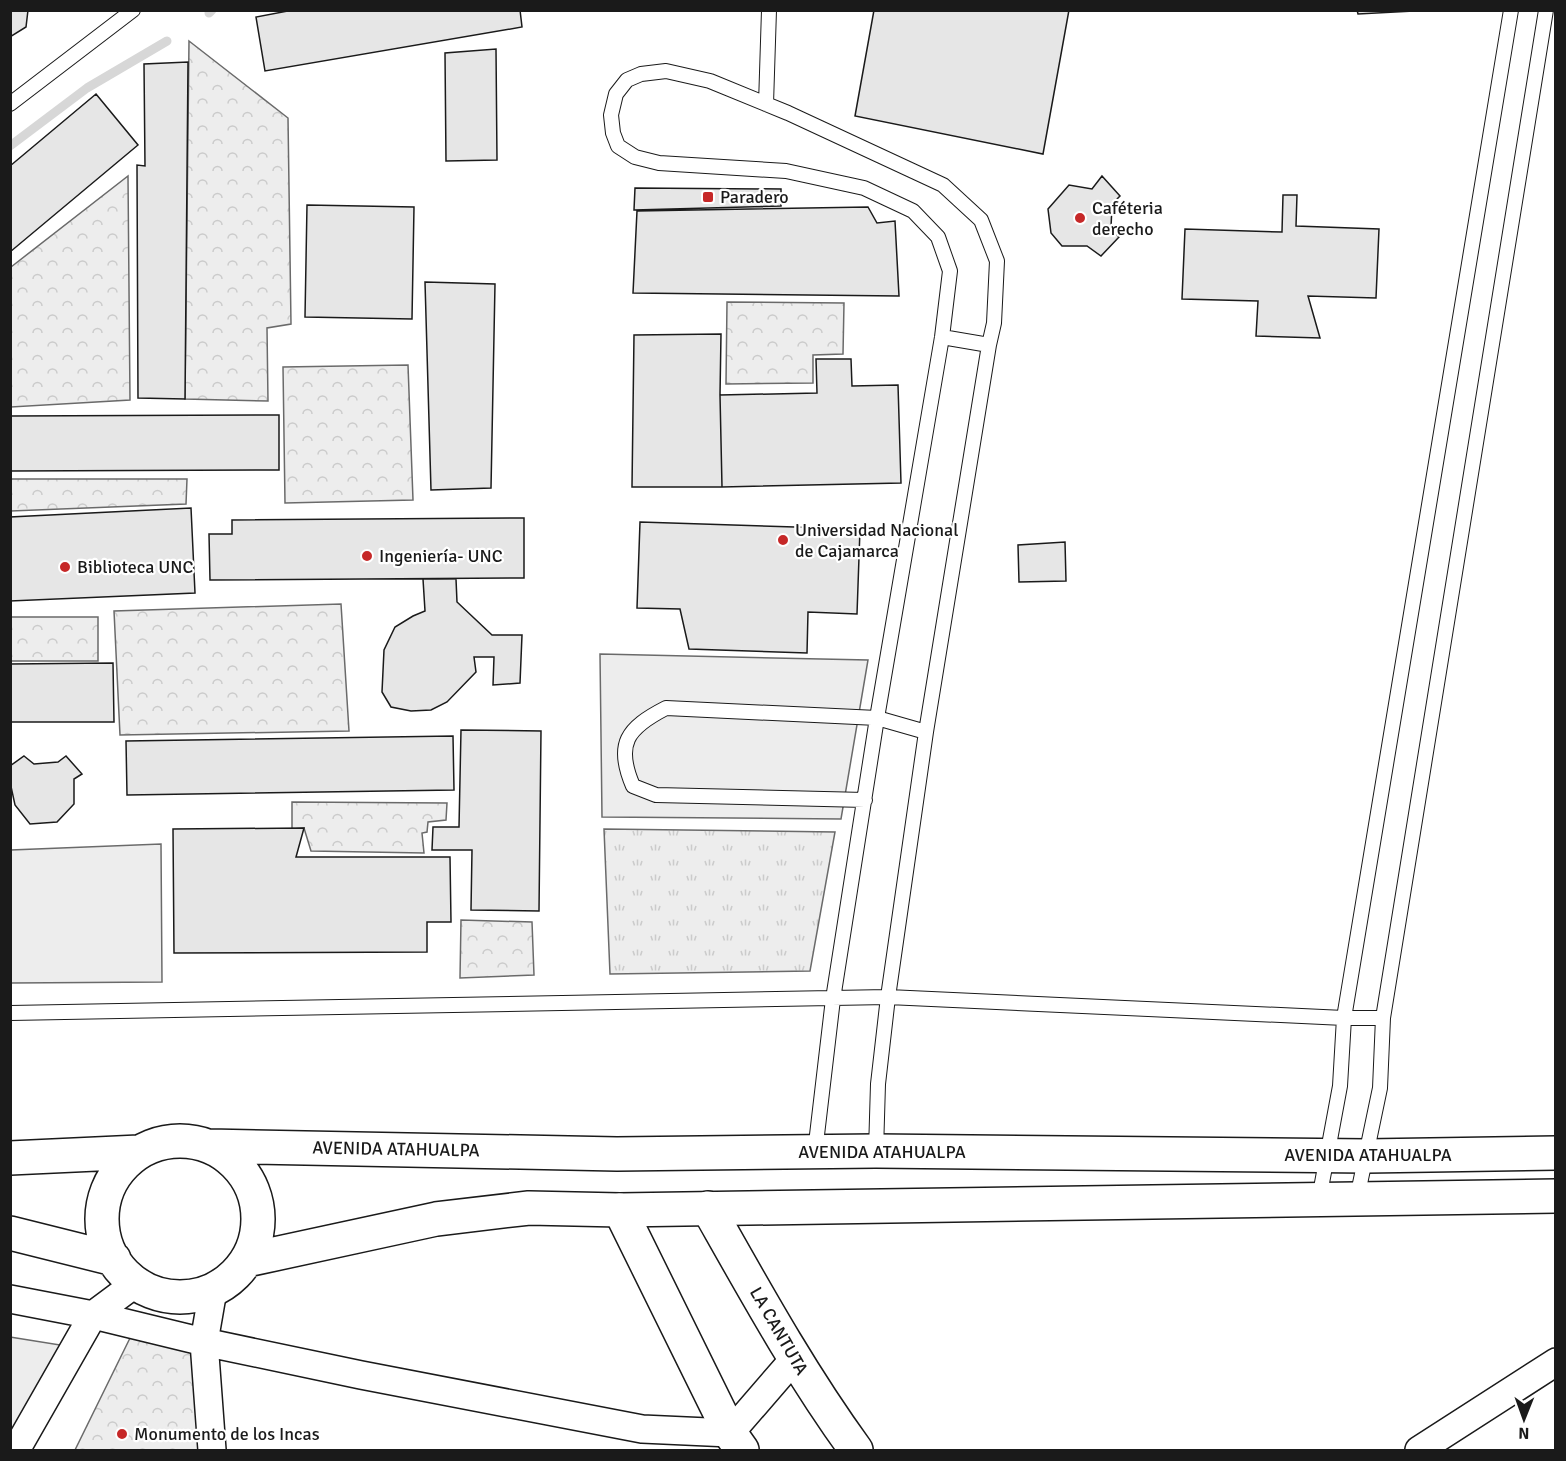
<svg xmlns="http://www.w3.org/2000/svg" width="1566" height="1461" viewBox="0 0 1566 1461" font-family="Signika,sans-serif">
<defs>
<pattern id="grass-tufts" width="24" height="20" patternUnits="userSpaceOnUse" patternTransform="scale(1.5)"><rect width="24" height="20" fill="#ededed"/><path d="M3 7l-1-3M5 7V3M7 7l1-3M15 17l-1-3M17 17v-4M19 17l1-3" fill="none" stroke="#cbcbcb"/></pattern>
<pattern id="park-crowns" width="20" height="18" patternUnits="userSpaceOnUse" patternTransform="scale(1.5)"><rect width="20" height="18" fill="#ededed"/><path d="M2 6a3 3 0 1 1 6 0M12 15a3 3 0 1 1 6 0" fill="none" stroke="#cbcbcb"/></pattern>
</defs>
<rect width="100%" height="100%" fill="#fff"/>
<path fill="url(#grass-tufts)" stroke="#6a6a6a" stroke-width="1.5" d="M604,829l231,3 -25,139 -200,3z"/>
<path fill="url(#park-crowns)" stroke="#6a6a6a" stroke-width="1.5" d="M189,41l99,77 3,206 -24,4 1,73 -83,-2z
M128,176l2,224 -119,7v-140z
M727,302l117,1 -1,51 -30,1v28l-87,1z
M408,365l5,135 -128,3 -2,-136z
M10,479h177l-1,25 -175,7z
M341,604l8,127 -229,4 -6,-124z
M10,617h88v44h-87z
M292,802l155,1 -1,17 -18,2 -1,10 -5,1 2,20 -113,-2 -7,-23 -12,1z
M461,920l71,2 2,53 -74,3z
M131,1336l80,15 11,99h-147z"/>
<path fill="#ededed" stroke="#6a6a6a" stroke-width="1.5" d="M600,654l268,6 -27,159 -239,-2z
M161,844l1,138 -151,1v-133z
M10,1337l69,11 -68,102z"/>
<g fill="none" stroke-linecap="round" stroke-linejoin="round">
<path stroke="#d7d7d7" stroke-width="9" d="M209,13l3,-3
M10,146l77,-58 80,-47"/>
</g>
<path fill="#e6e6e6" stroke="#1a1a1a" stroke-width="1.5" d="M10,10h18l-2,17 -16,10z
M293,10h227l2,17 -257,44 -9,-54z
M874,10h195l-26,144 -188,-38z
M1357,10h76l-75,4z
M496,49l1,111 -51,1 -1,-108z
M188,62l-3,337 -47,-1 -1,-233 8,1 -1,-102z
M96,94l42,51 -128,107v-86z
M1102,176l18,20 -8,8 -1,24 8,9 -18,19 -14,-10h-25l-11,-13 -3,-24 21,-24 23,4z
M635,188l146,1v17l-147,4z
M1283,195h14l-1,31 83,3 -3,69 -68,-2 12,42 -64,-2 2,-35 -76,-2 3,-70 97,3z
M307,205l107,2 -2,112 -107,-2z
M868,207l9,16 18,-2 4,75 -266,-3 4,-82z
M425,282l70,2 -4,204 -60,2z
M721,334l-1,61 2,92h-90l2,-152z
M816,359h35l1,27 46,-1 3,98 -179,4 -2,-92 97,-2z
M279,415v55l-269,1v-55z
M191,508l4,85 -185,8v-84z
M524,518v60l-314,2 -1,-46h23v-14z
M640,522l220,7 -3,85 -49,-2 -1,41 -118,-4 -9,-40 -43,-1z
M1065,542l1,39 -47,1 -1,-37z
M423,579h33l1,23 35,33h30l-2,48 -27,2 1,-28h-20l2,15 -29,30 -16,8 -20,1 -20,-4 -9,-15 2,-42 11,-23 18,-11 12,-5z
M113,663l1,59h-104v-58z
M461,730l80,1 -2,180 -68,-1 1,-60h-40l1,-23h26z
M453,736l1,54 -327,5 -1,-54z
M24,756l10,8 24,-2 8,-6 16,18 -8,5v25l-17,18 -27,2 -15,-19 -5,-23v-16z
M304,828l-8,29h154l1,65h-24v30l-253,1 -1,-124z"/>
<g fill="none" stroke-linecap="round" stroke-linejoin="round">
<g stroke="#1a1a1a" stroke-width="16">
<path id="lane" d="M10,104l123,-94
M766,104l3,-94
M942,337l47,8
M865,800l-209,-5 -23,-9c-18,-42 -6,-58 33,-78l211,10 49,14
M10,1013l878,-16 456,21h39
M815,1152l18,-153 44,-281 65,-381 8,-66 -12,-34 -25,-26 -49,-23 -78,-17 -127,-8 -24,-6 -17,-11 -5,-13 -2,-18 5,-21 11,-14 14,-6 25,-3 44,10 78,32 155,72 38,35 16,41 -3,62 -5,22 -63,387 -38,265 -10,87 -2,67
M1357,1198l23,-110 3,-70 163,-1008
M1319,1199l21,-113 4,-68 167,-1008"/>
</g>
<g stroke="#1a1a1a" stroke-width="30">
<path id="street" d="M10,1299l83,16 111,27 157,33 281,54 88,4 64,-74
M16,1450l77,-135 43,-32
M212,1450l-8,-108 9,-52
M1419,1450l137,-88"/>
</g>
<g stroke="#1a1a1a" stroke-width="36">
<path id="secondary" d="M708,1208c47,83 92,165 148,242
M620,1210l110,223 12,17"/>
</g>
<g stroke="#1a1a1a" stroke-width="36">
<path id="primary" d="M102 1219a78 78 0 1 1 156 0a78 78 0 1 1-156 0Z
M209,1146l408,8 259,-3 491,5 189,-3
M10,1158l129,-6
M10,1233l104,26
M247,1260l189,-41 93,-11 91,2 936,-14"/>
</g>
<use href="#lane" stroke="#fff" stroke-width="14"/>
<use href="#street" stroke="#fff" stroke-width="27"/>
<use href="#secondary" stroke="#fff" stroke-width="33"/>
<use href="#primary" stroke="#fff" stroke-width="33"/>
</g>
<g fill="#c62828" stroke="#fff" stroke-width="2">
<rect x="702" y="191" width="12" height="12" rx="3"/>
<circle cx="1080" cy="218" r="6"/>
<circle cx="783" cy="540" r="6"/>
<circle cx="367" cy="556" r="6"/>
<circle cx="65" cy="567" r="6"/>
<circle cx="122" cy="1434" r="6"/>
</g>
<g text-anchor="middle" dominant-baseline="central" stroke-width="4.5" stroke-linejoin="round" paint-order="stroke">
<g font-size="18" fill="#1a1a1a" stroke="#fff" text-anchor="start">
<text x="720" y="197">Paradero</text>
<text x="1092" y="208">Caféteria<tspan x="1092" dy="21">derecho</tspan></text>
<text x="795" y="530">Universidad Nacional<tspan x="795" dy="21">de Cajamarca</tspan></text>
<text x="379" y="556">Ingeniería- UNC</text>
<text x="77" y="567">Biblioteca UNC</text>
<text x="134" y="1434">Monumento de los Incas</text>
</g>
<g font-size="18" fill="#1a1a1a" stroke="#fff">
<text transform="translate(396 1149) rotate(1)">AVENIDA ATAHUALPA</text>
<text x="882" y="1152">AVENIDA ATAHUALPA</text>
<text x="1368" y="1155">AVENIDA ATAHUALPA</text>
<text transform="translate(779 1331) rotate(60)">LA CANTUTA</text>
</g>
</g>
<rect width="1566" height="1461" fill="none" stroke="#1a1a1a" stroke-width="24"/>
<g transform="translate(1524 1419) rotate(181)" stroke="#ffffff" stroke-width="4.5" paint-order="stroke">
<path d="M0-4.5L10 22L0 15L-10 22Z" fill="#1a1a1a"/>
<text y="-9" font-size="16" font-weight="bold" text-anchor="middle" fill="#1a1a1a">N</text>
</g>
</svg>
